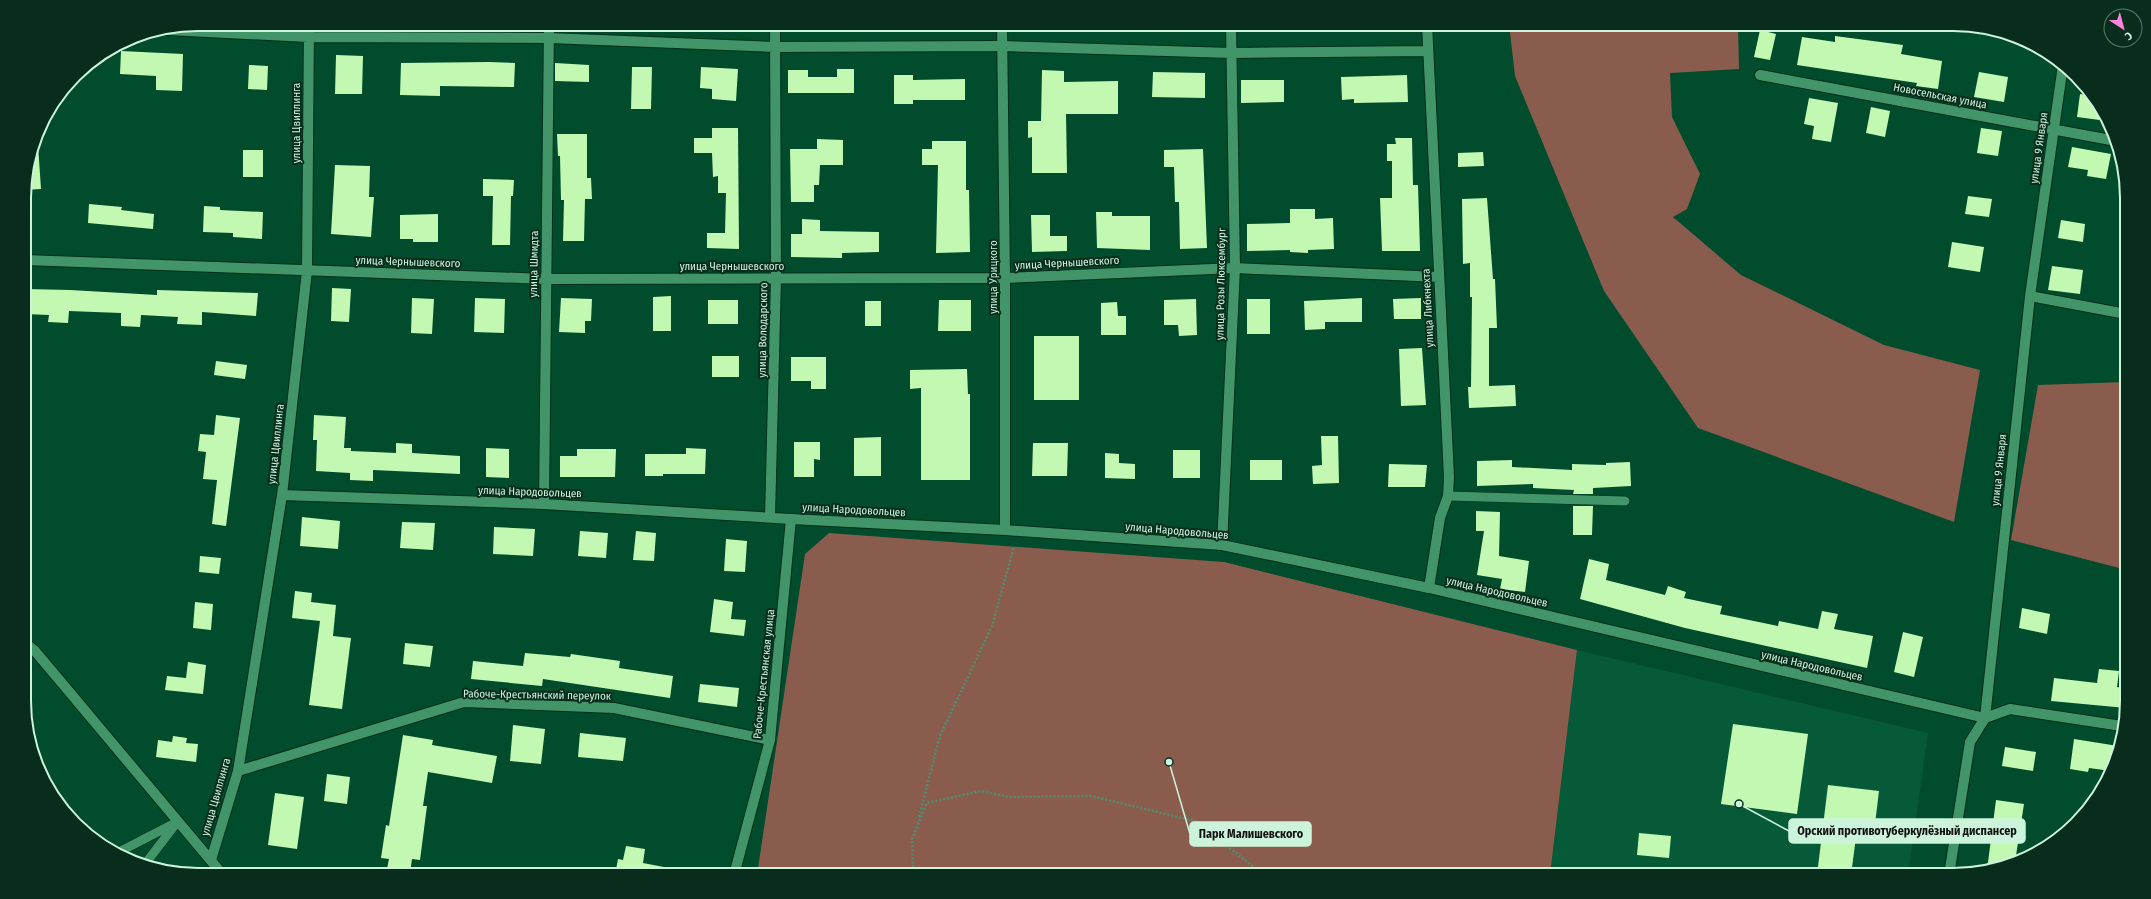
<svg xmlns="http://www.w3.org/2000/svg" width="2151" height="899" viewBox="0 0 2151 899" font-family="'Fira Sans Condensed',sans-serif">
<rect width="100%" height="100%" fill="#014c2d"/>
<path fill="#075a38" d="M1577,650l351,83 -20,142h-358z"/>
<path fill="#8a5c4e" d="M1509,24h229l1,45 -69,4 2,44 28,57 -13,35 -14,8 68,58 143,70 96,25 -26,152 -256,-94 -94,-137 -89,-215z
M2126,382l1,188 -116,-30 27,-155z
M829,533l395,29 353,88 -27,225h-793l48,-321z"/>
<path fill="#c3f8b2" d="M1760,30l16,4 -6,26 -16,-3z
M1835,36l68,9 -2,9 41,7 -4,28 -22,-3 1,-3 -120,-18 5,-28 33,5z
M121,51l62,3 -1,37 -26,-1v-14l-36,-2z
M336,55l27,1 -1,38h-27z
M489,62l26,1 -1,24 -74,-1v10l-40,-1 1,-32z
M555,63l34,2v17l-34,-1z
M249,65l19,1 -1,24 -19,-1z
M632,67h20l-1,42h-20z
M701,67l37,2 -2,32 -24,-2v-10l-12,-1z
M837,69h17v24h-66v-23h20v7h29z
M1042,70l22,1v11l54,-1v33h-52l1,59h-35v-36l-4,1v-17h13z
M1153,72l52,1v25l-53,-1z
M1979,72l29,5 -4,25 -30,-5z
M894,75h19v5l52,-1v21h-52v4h-19z
M1407,75l1,27 -54,1v-4l-12,1 -1,-23z
M1241,80h43v22l-43,1z
M2080,94l13,2 14,25 -30,-4z
M1809,98l29,5 -7,39 -19,-3 2,-13 -10,-2z
M1871,107l19,4 -5,26 -19,-4z
M712,128h26l1,121 -32,-1v-15h18l1,-40h-8v-17l-5,1 -1,-24h-18v-15h18z
M1981,128l21,3 -4,25 -21,-3z
M557,134h30v44h4l1,21h-7l-1,42h-21l1,-41h-3l-1,-44h-2z
M1395,138h17l1,47h5l2,66h-38l-2,-53h12v-37h-5v-17h9z
M817,139l26,1v25h-23l-1,20h-5v17h-23l-1,-53h27z
M932,141h34v49h3l1,62 -34,1 2,-88h-16v-16h10z
M36,144l2,1 3,44 -17,1z
M2072,147l39,7 -5,25 -19,-3 1,-6 -20,-3z
M1203,149l4,99 -27,1 -1,-47h-4l-1,-35h-10v-17z
M243,150h20v27h-20z
M1483,152l1,14 -26,1v-14z
M335,165l35,1 -1,31h5l-3,40 -40,-3z
M483,179l31,1 -1,16h-2l-1,49h-18l1,-49h-10z
M1968,196l24,3 -3,18 -24,-3z
M1487,198l6,81h2l2,49h-8v58l26,-1 1,21 -47,2 -1,-21h3l1,-90h-2v-34l-7,1 -1,-65z
M89,204l33,3 -1,3 33,4 -1,15 -65,-6z
M204,206l16,1v3l43,2 -1,27 -29,-2v-4l-30,-1z
M1290,209h25v10l18,-1 1,31 -26,1v3l-18,-1v-2l-43,1v-27l43,-1z
M1096,212h16v4h38v34l-53,-2z
M438,214v28h-25v-3h-13v-24z
M1031,215h19v21h17v15l-35,1z
M802,219l18,1v11l59,1v20l-37,1v5l-51,-1v-23h11z
M2061,220l24,4 -2,18 -25,-4z
M1952,242l32,5 -4,25 -32,-5z
M2052,266l31,4 -3,24 -32,-4z
M332,288l19,1 -2,33 -18,-1z
M25,289l45,1 87,5v-5l101,3 -2,23 -54,-4v13l-25,-1 1,-7 -37,-2 -1,12 -19,-1v-13l-52,-2 -1,12 -20,-1 1,-7 -24,-1z
M671,296v35h-18v-34z
M412,298l22,1 -2,35 -21,-1z
M475,298l30,1 -1,34 -30,-1z
M561,298l31,1 -1,22h-6v12l-26,-1z
M1362,298v24h-37v7l-20,1 -1,-29z
M1421,298v21h-27l-1,-20z
M1196,299l1,36 -18,1 -1,-11h-14v-25z
M1247,299h23v35h-23z
M708,300h30v24h-30z
M939,300h32v31h-33z
M865,301h16v25h-16z
M1117,302l1,14h8v19h-25v-32z
M1034,336h45v64h-45z
M1422,348l4,57 -25,1 -2,-57z
M712,356h27v21h-27z
M791,357h35v32h-15v-8h-20z
M216,361l31,4 -2,14 -31,-4z
M967,369l1,25h2v86h-49v-92l-11,1v-19z
M216,415l24,3 -14,108 -14,-2 5,-44 -14,-1 3,-27 -8,-1 2,-17 14,1z
M314,415l32,2 -2,31h7v3l45,2v-10l16,1v9l48,3v18l-87,-4v11l-23,-1v-7l-34,-2 1,-31h-4z
M1321,436h17l1,47 -26,1 -1,-18 10,-1z
M881,437v39h-27v-38z
M794,442h26v18l-6,-1v18h-20z
M1033,443h35l-1,33h-35z
M486,448l23,1v29l-23,-1z
M686,448l20,1 -1,25h-42v2h-18v-22h41z
M577,449h39l-1,28h-55v-21h17z
M1173,450h27v28h-27z
M1105,453l14,1v9l16,1v15l-30,-1z
M1250,460h32v20h-32z
M1512,460v7l60,3v-6l34,1v-2l24,-1 1,24 -38,2v6h-20l1,-4 -41,-2v-4l-56,2v-25z
M1389,464l38,1 -2,22h-37z
M1573,506h20l-1,29h-19z
M1476,511l24,1 -1,44 30,5 -4,31 -25,-3 2,-10 -25,-4 7,-44h-8z
M302,517l38,4 -2,28 -38,-3z
M402,522l33,1 -2,27 -33,-2z
M494,527l41,2 -2,27 -40,-2z
M580,531l28,2 -2,25 -28,-2z
M636,531l20,2 -2,28 -21,-1z
M726,539l21,2 -2,31 -21,-1z
M200,556l21,2 -2,16 -20,-2z
M1589,559l20,5 -3,16 59,15 3,-9 18,6 -2,6 38,8 -2,8 58,12 1,-5 39,8 4,-18 16,3 -4,15 39,7 -6,32 -182,-40 -105,-29z
M295,591l17,2 -1,9 25,3 -3,31 18,2 -9,71 -33,-4 11,-84 -28,-3z
M714,599l19,3 -2,17 15,1 -2,16 -34,-4z
M195,602l18,2 -2,26 -18,-2z
M2022,608l28,6 -3,20 -28,-6z
M1903,632l20,5 -9,40 -20,-5z
M405,643l28,3 -3,21 -27,-3z
M525,653l45,4 1,-3 49,7 -1,7 54,8 -3,22 -127,-19 -1,7 -71,-7 2,-18 50,5z
M188,662l18,3 -3,29 -38,-4 2,-14 19,2z
M2099,669l20,2 -2,16 10,2 -1,19 -75,-7 3,-23 43,5z
M700,684l39,4 -2,19 -39,-5z
M1733,724l75,10 -11,80 -76,-10z
M513,725l32,4 -4,35 -31,-3z
M580,733l46,5 -3,23 -45,-4z
M403,735l30,5 -1,5 65,11 -5,27 -64,-11 -5,34h4l-7,54 -8,-1 -2,14 -23,-4 2,-10 -8,-1 5,-33 3,1z
M173,736l14,2 -1,5 12,1 -2,18 -40,-5 2,-17 14,2z
M2074,739l44,7 -7,25 -22,-3 -1,4 -18,-3z
M2005,747l31,5 -3,19 -31,-5z
M327,774l23,3 -3,27 -23,-3z
M1828,785l51,6 -4,33 -17,-2 -7,53h-34z
M275,793l29,4 -7,52 -29,-4z
M1996,800l28,4 -9,58 -6,4 -22,4z
M1639,833l32,3 -2,22 -32,-3z
M626,846l19,3 -2,14 26,5 -1,7h-53l3,-16 5,1z"/>
<g fill="none" stroke-linecap="round" stroke-linejoin="round">
<g stroke="#002f19" stroke-width="10">
<path id="lane" d="M1448,496l177,5
M117,853l60,-31
M145,864l30,-39"/>
</g>
<g stroke="#002f19" stroke-width="12">
<path id="street" d="M1427,24l22,453 -1,19 -8,22 -11,70
M168,30l140,7 241,1 226,9 227,-1 230,7 195,-2
M1760,75l356,66
M25,260l521,19 459,-1 230,-10 204,9
M2030,296l96,18
M282,495l262,9 247,15
M544,504l5,-480
M770,517l6,-239 -1,-254
M1222,545l13,-277 -4,-244
M25,643l10,8 188,224
M1985,718l45,-422 33,-231
M238,771l226,-69 150,6 156,32
M211,860l27,-89 44,-276 25,-224 2,-247"/>
</g>
<g stroke="#002f19" stroke-width="12">
<path id="secondary" d="M1002,24l3,254v252
M734,875l36,-135 21,-221 214,11 217,15 207,43 556,130 25,-9 112,17
M1949,875l21,-133 15,-24"/>
</g>
<path stroke="#4f8d70" stroke-width="2.5" stroke-dasharray="2 2" stroke-linecap="butt" d="M919,817l21,-81 52,-110 22,-79
M904,875l9,-7 -1,-29 15,-36 54,-12 29,6 81,-1 104,25 69,54"/>
<use href="#lane" stroke="#419569" stroke-width="9"/>
<use href="#street" stroke="#419569" stroke-width="10"/>
<use href="#secondary" stroke="#419569" stroke-width="10"/>
</g>
<g text-anchor="middle" dominant-baseline="central" stroke-width="4" stroke-linejoin="round" paint-order="stroke">
<g font-size="11" fill="#ccf4db" stroke="#092d1c">
<text transform="translate(1940 96) rotate(11)">Новосельская улица</text>
<text transform="translate(296 123) rotate(-90)">улица Цвиллинга</text>
<text transform="translate(2039 148) rotate(-82)">улица 9 Января</text>
<text transform="translate(408 262) rotate(2)">улица Чернышевского</text>
<text transform="translate(1067 263) rotate(-3)">улица Чернышевского</text>
<text transform="translate(534 264) rotate(-89)">улица Шмидта</text>
<text x="732" y="266">улица Чернышевского</text>
<text transform="translate(993 277) rotate(-90)">улица Урицкого</text>
<text transform="translate(1221 284) rotate(-89)">улица Розы Люксембург</text>
<text transform="translate(1428 308) rotate(-93)">улица Либкнехта</text>
<text transform="translate(763 330) rotate(-89)">улица Володарского</text>
<text transform="translate(276 444) rotate(-84)">улица Цвиллинга</text>
<text transform="translate(1999 470) rotate(-84)">улица 9 Января</text>
<text transform="translate(530 492) rotate(2)">улица Народовольцев</text>
<text transform="translate(854 510) rotate(3)">улица Народовольцев</text>
<text transform="translate(1177 531) rotate(5)">улица Народовольцев</text>
<text transform="translate(1497 592) rotate(13)">улица Народовольцев</text>
<text transform="translate(1812 666) rotate(13)">улица Народовольцев</text>
<text transform="translate(764 674) rotate(-84)">Рабоче-Крестьянская улица</text>
<text transform="translate(537 695) rotate(1)">Рабоче-Крестьянский переулок</text>
<text transform="translate(216 797) rotate(-74)">улица Цвиллинга</text>
</g>
</g>
<path d="M0 0H2151V899H0ZM198 31H1953A167 167 0 0 1 2120 198V701A167 167 0 0 1 1953 868H198A167 167 0 0 1 31 701V198A167 167 0 0 1 198 31Z" fill="#092d1c" fill-rule="evenodd"/>
<path fill="none" stroke="#ccf4db" stroke-width="2" d="M198 31H1953A167 167 0 0 1 2120 198V701A167 167 0 0 1 1953 868H198A167 167 0 0 1 31 701V198A167 167 0 0 1 198 31Z"/>
<path fill="none" stroke="#ccf4db" stroke-width="1.5" d="M1739 804L1789 831M1169 762L1190 834"/>
<g fill="#ccf4db" stroke="#092d1c" stroke-width="1.5">
<circle cx="1739" cy="804" r="4"/>
<circle cx="1169" cy="762" r="4"/>
</g>
<g fill="#ccf4db" stroke="#ccf4db" stroke-width="1.5">
<rect x="1789" y="819" width="236" height="24" rx="4"/>
<rect x="1190" y="822" width="121" height="24" rx="4"/>
</g>
<g font-size="12" text-anchor="middle" font-weight="bold" fill="#111">
<text x="1907" y="835">Орский противотуберкулёзный диспансер</text>
<text x="1251" y="838">Парк Малишевского</text>
</g>
<g transform="translate(2123 28) rotate(144)"><circle r="19" fill="#092d1c" stroke="#577d68"/>
<path d="M0-3L7 15L0 10L-7 15Z" fill="#ff85df"/>
<text y="-6" font-size="11" font-weight="bold" text-anchor="middle" fill="#ccf4db">С</text>
</g>
</svg>
